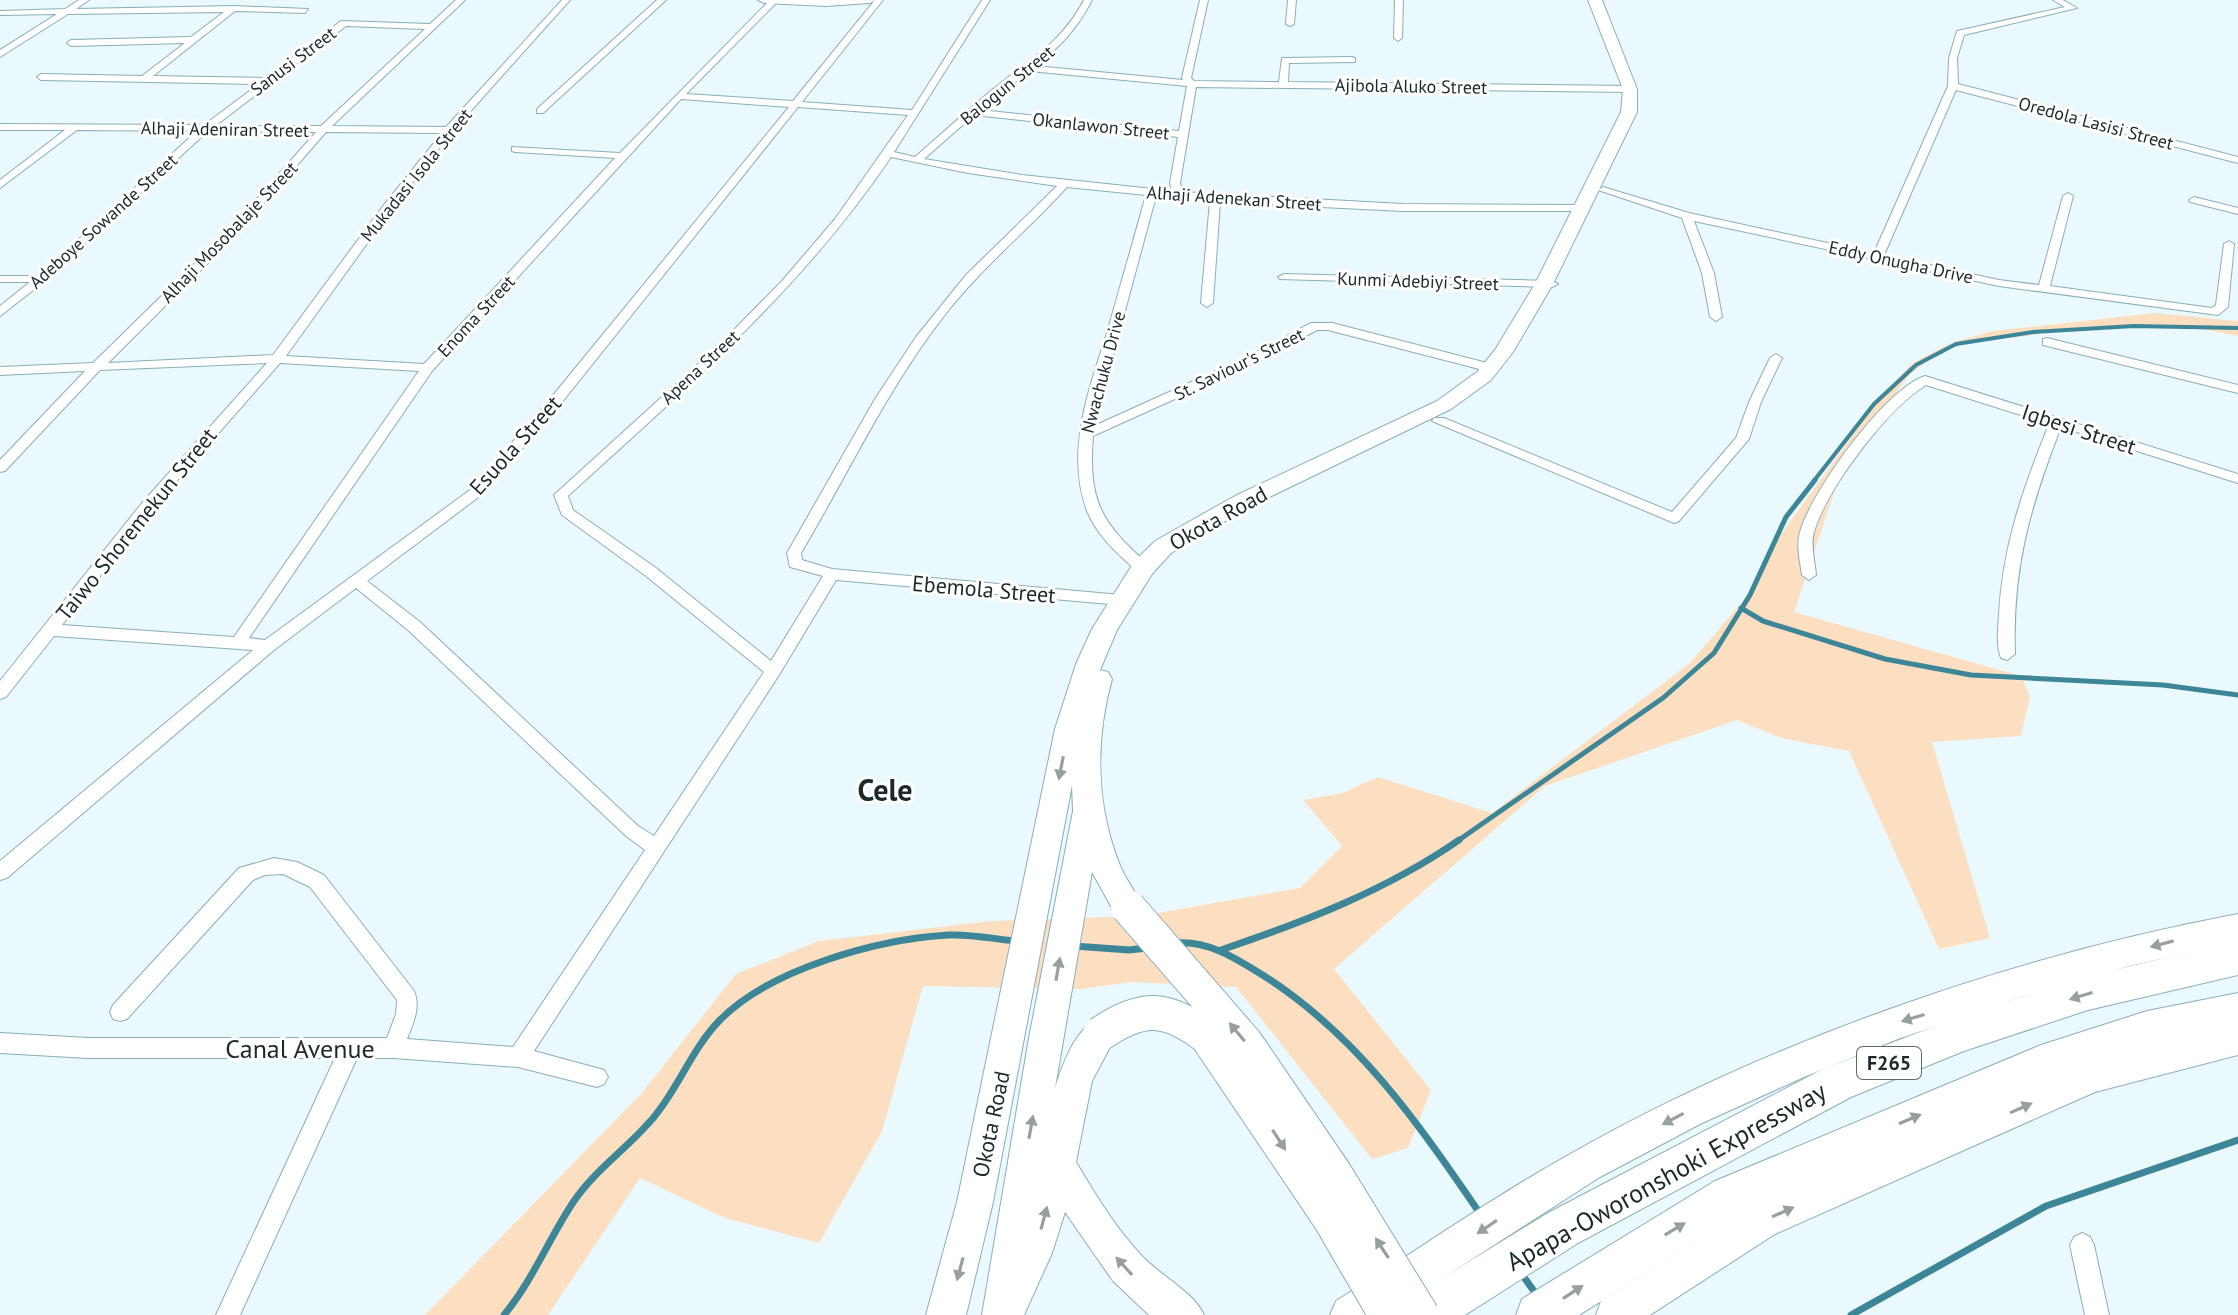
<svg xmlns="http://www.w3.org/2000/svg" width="2238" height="1315" viewBox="0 0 2238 1315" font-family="'PT Sans',sans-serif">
<rect width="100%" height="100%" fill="#eaf9fd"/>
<path fill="#fcdec1" d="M2155,313l83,8v15l-56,-11 -120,4 -35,7 -74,6 -43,32 -67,92 -49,146 227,64 9,21 -9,39 -89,6 58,196 -51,11 -90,-198 -68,-13 -44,-18 -192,66 -211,183 97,121 -23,58 -36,11 -136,-172 -104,-5 -52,7 -157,-3 -41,145 -63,112 -94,-25 -85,-40 -92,137h-123l216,-221 95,-120 83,-33 173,-20 148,-5 160,-28 42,-42 -39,-46 40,-7 35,-16 114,36 198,-150 58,-68 34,-62 94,-130 35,-39 39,-21 43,-12z"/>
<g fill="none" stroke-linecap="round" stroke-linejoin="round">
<path stroke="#3d8697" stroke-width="4" d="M1813,482l61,-78 42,-39 40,-21 77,-12 101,-6 104,2"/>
<path stroke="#3d8697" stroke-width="5" d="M1741,608l22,13 122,38 86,16 192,10 75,10
M1456,842l207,-144 51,-45 36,-58 36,-78 29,-37"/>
<path stroke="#3d8697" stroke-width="7" d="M1177,943c32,-2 58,15 84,31 96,60 157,149 220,241
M1074,946l55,4 18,-2
M1221,950c83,-28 166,-60 238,-110
M1521,1273l15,21
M504,1315c29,-35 45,-77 70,-114 22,-32 55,-54 80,-84 25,-30 38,-68 65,-96 50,-52 159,-82 230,-86 23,-1 45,4 67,6
M1851,1315l195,-109 192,-66"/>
<g stroke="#8aaeb8" stroke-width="2">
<path id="street" d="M79,0h10l-13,9 158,-3 74,3 -3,4 -70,-2 -82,65 113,2 75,-57 89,3 26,-24h9l-133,126 114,1 116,-127h8l-118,132 -61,78 -105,146 138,8 191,-206 -100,-6 -3,-1v-4l108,6 150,-153 8,1 -92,93 107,7 82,-101h8l-81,102 110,8 70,-110h8l-96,152 21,5c24,-21 47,-42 71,-62 39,-33 73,-48 98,-95h8c-15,29 -32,47 -57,66l148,14 -1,-2 18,-78h8l-17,78 3,3 85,1 3,-24 70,-1 3,1v4l-66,1 -1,19 342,4 5,3 -5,3 -434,-5 -16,96 2,9 221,12 180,1 5,3 -5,3h-180l-183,-9 -7,101 -6,4 -6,-4 9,-102 -32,-1 -22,-4 -62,230 157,-71 60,-32h21l163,42 2,3 -6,4 -163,-42h-11l-58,31 -166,75c-5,65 8,87 55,128l2,4 -7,5 -5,-1c-21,-19 -40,-35 -51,-61 -23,-62 4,-126 22,-185 12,-44 25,-87 37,-131l-79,-8c-40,44 -87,82 -123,129 -57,73 -96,158 -143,237l1,7 30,9 289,26 5,1 3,4 -3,4 -5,1 -285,-25 -57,95 -245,376 70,19 4,7 -4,7 -7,3 -79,-20 -124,-9h-37l-117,257h-24l119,-257h-247l-88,-5v-20l88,5h299l9,-24 1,-14 -87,-113 -27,-13 -18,1 -12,5 -126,139 -7,2 -7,-2 -3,-7 3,-7 126,-137 35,-10 23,4 27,13 90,116c7,16 -1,33 -7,48l106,8 132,-197 -19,-14 -218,-206 -52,-42 -82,62 -267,228 -7,2v-19l253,-211 -199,-14 -48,61 -6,2v-18l142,-178 125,-140 -167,7 -95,101 -5,1v-12l85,-89 -85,4v-8l93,-4 135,-132 88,-99 -108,-1 -163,150 -45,35v-10l30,-24h-30v-6h38l159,-145 -120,-1 -77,58v-8l65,-50h-65v-6l204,1 55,-41 -218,-4 -4,-3 4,-3 101,2 43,-33 -114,3 -4,-3 4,-3 120,-3 33,-25 -156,2 -68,43v-7l57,-36 -57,1v-4l65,-2zM346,26l79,3 -104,97h-106zM1029,71l158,15 -8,45 -199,-21zM681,99l108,8 -248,303 -71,80 -205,150 -16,-2 183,-267zM798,107l110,8 -73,104 -53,62 -62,63 -166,151 8,20 84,61 118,96 -110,164 -16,-10 -218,-204 -53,-41 113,-85 71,-80zM974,115l204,22 -8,46 2,8 -150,-16 -98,-16zM326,132l116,1 -59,73 -110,149 -165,8 128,-128zM891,157l77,16 89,13 -91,89 -50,62 -41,62 -88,154 3,14 33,9 -52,85 -115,-93 -83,-58 -5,-14c116,-106 235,-208 323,-339zM280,363l139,8 -185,266 -172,-12 90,-116z
M657,0h9l-123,113h-6v-4z
M1288,0h8l-2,24 -4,2 -4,-2z
M1395,0h8l-1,38 -4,3 -4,-3z
M2053,0h10l14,8 -113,27 -7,23 1,26 280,73v6l-282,-73 -72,165 115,25 40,5 24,-89 5,-3 5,3 -23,90 162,22 4,-3 8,-61 5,-3 5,3 -6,63 -10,8 -219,-29 -305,-65 20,52 8,44 -6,4 -6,-4 -8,-44 -20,-55 -84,-28 5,-3 86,26 185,40 74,-167 1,-28 8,-27 108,-24z
M2194,197l44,11v6l-48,-12 -1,-2z
M1284,274l268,7 6,3 -6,3 -272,-8 -2,-2z
M2047,338l191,47v8l-195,-48v-6z
M1776,354l6,4 -21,44 -12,37 -70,82 -5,2 -242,-102 2,-3h10l228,94 64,-74 13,-36 21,-44z
M1925,376l313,98v9l-177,-56c-31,80 -49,141 -46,227l-8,6 -6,-2c-5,-12 -3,-30 -2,-43 3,-68 25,-129 50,-191l-123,-39c-38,23 -99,103 -112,147 -4,13 1,29 2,43l-7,5 -7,-5c-2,-14 -6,-29 -2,-43 11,-40 85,-143 125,-156z
M2082,1233l8,4 4,8 15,70h-24l-15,-70 4,-8z"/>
</g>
<g stroke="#8aaeb8" stroke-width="2">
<path id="secondary" d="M758,0h118l-6,3 -44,3 -62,-3z"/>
</g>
<g stroke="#8aaeb8" stroke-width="2">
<path id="primary" d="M1588,0h14l35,89v23l-84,172 -40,68 -22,28 -40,29 -200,97 -80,47 -19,21 -35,56 -17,40 8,2 4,7c-17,62 -16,125 7,184 6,16 17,29 24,44l-4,10 -11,3 -11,-3 -25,-45 -37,216c8,-25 20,-60 45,-70l12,5 5,11 -25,47 -16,81c19,32 39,65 65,93 18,20 53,37 63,60h-55l-36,-34 -48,-69 -13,41 -28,62h-42l47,-277 44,-227 -1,-26 -79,417 -27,113h-40l31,-113 98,-473 21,-65 16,-35 42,-67 21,-21 80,-45 202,-95 40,-29 18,-22 40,-66 86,-172 2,-23z
M2238,914v28l-109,24 -107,31 -124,42 -94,38 -104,47 -100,53 -215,138h-55l6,-14c79,-49 155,-103 236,-148 199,-113 442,-197 666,-239z
M2238,1023v32l-143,37 -320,142 -125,81h-54l5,-14 148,-93 343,-149z"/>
</g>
<g stroke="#8aaeb8" stroke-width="2">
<path id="highway" d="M2238,941v34l-150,35 -124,41 -113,46 -273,146 -113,72h-63l6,-16 140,-86 275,-144 139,-53 126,-40z
M2238,993v36l-91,18 -101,34 -301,130 -166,104h-63l6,-16 193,-118 326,-136 106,-34z"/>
</g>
<use href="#street" fill="#fff" fill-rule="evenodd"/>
<use href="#secondary" fill="#fff" fill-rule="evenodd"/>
<use href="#primary" fill="#fff" fill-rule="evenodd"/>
<use href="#highway" fill="#fff" fill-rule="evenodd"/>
<g stroke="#8aaeb8" stroke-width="36" stroke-linecap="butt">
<path id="primary-bridge" d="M1128,907l118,136 88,129 88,143
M1100,1034c42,-29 67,-28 107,3l123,182 56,96"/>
</g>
<use href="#primary-bridge" stroke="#fff" stroke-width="34"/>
</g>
<defs><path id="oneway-solid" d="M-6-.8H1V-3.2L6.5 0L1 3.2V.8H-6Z" transform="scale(2)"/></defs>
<g fill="#989fa0">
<use href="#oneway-solid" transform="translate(1061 768) rotate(101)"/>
<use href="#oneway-solid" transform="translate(2162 944) rotate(165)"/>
<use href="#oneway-solid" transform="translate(1058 969) rotate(-80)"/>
<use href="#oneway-solid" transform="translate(2081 996) rotate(163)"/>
<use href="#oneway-solid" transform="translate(1913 1018) rotate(163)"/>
<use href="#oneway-solid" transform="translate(1237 1032) rotate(-130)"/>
<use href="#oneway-solid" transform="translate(2021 1108) rotate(-24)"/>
<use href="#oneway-solid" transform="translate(1673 1119) rotate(152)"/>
<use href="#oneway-solid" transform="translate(1910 1119) rotate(-23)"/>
<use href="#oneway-solid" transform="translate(1031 1127) rotate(-80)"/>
<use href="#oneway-solid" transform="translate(1279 1140) rotate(57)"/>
<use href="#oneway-solid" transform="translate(1783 1212) rotate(-24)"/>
<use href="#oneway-solid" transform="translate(1044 1218) rotate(-75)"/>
<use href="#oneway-solid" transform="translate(1487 1227) rotate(146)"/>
<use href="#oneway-solid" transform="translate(1675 1229) rotate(-31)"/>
<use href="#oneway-solid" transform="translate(1382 1248) rotate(-123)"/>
<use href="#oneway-solid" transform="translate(1124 1266) rotate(-132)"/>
<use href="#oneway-solid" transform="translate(960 1269) rotate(105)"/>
<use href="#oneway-solid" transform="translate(1573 1292) rotate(-33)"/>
</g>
<g text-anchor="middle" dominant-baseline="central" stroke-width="6" stroke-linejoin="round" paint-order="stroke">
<g font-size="18" fill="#1b292d" stroke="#fff">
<text transform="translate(293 61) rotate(-37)">Sanusi Street</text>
<text transform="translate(1007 85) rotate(-39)">Balogun Street</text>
<text transform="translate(1411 86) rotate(1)">Ajibola Aluko Street</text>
<text transform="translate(2096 123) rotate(15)">Oredola Lasisi Street</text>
<text transform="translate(1101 126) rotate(6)">Okanlawon Street</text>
<text transform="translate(225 129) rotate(1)">Alhaji Adeniran Street</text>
<text transform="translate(416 175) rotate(-51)">Mukadasi Isola Street</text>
<text transform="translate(1234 198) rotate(4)">Alhaji Adenekan Street</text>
<text transform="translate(103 221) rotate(-42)">Adeboye Sowande Street</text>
<text transform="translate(229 232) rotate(-46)">Alhaji Mosobalaje Street</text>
<text transform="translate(1901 262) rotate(12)">Eddy Onugha Drive</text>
<text transform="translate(1418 281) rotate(2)">Kunmi Adebiyi Street</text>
<text transform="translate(476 316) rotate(-47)">Enoma Street</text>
<text transform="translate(1239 364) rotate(-26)">St. Saviour's Street</text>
<text transform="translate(700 367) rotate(-43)">Apena Street</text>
<text transform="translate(1103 372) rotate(-75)">Nwachuku Drive</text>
</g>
<rect fill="#fff" stroke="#5f696c" stroke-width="2" x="1857" y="1047" width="64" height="32" rx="6"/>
<g font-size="20" font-weight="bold" fill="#1b292d">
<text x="1889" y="1063">F265</text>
</g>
<g font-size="22" fill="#1b292d" stroke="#fff">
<text transform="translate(2079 429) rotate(18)">Igbesi Street</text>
<text transform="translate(515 445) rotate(-48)">Esuola Street</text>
<text transform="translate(1218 518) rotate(-29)">Okota Road</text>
<text transform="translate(136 524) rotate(-51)">Taiwo Shoremekun Street</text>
<text transform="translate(984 589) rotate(5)">Ebemola Street</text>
<text transform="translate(991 1124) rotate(-78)">Okota Road</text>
</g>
<g font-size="26" fill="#1b292d" stroke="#fff">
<text x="300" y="1048">Canal Avenue</text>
<text transform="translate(1666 1176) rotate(-29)">Apapa-Oworonshoki Expressway</text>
</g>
<g font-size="30" font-weight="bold" fill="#1b292d" stroke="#fff">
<text x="885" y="789">Cele</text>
</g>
</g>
</svg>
